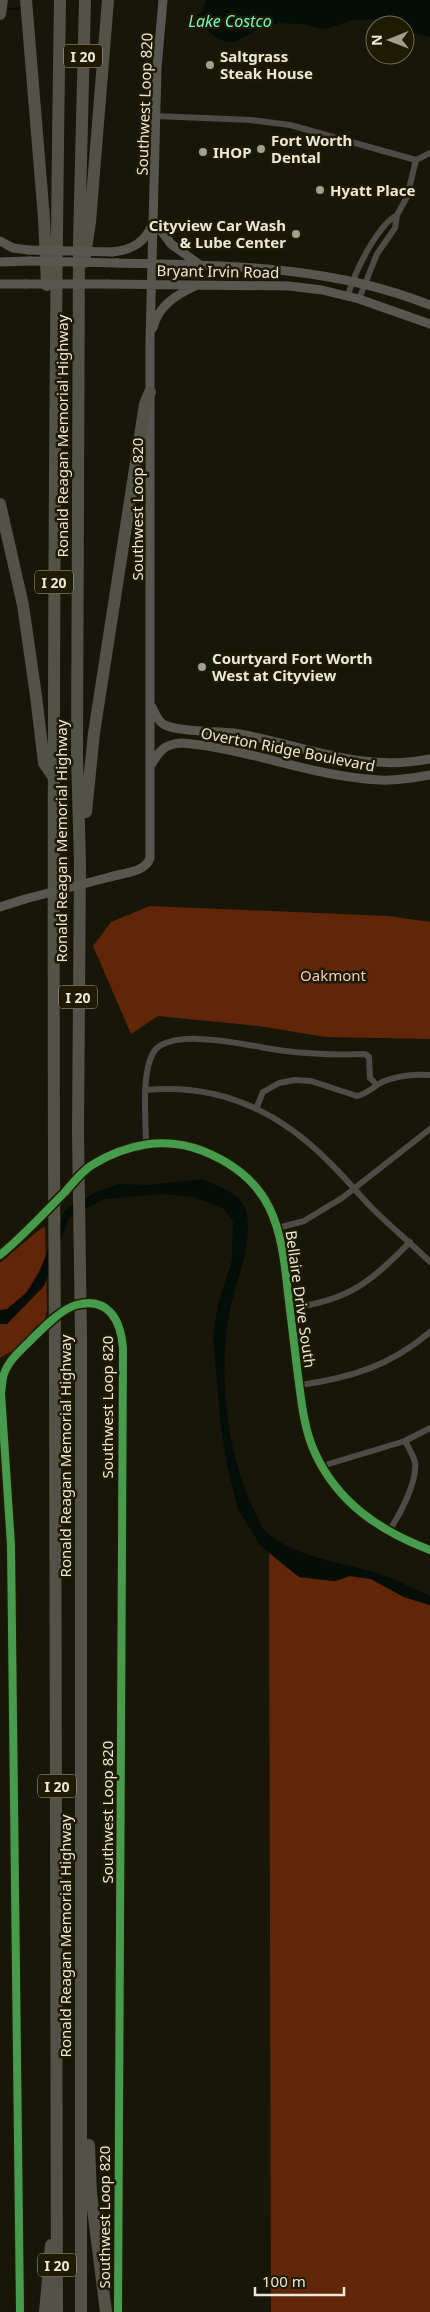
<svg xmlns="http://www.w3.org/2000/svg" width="430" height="2312" viewBox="0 0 430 2312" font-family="'Noto Sans',sans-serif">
<rect width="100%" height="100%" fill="#181608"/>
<path fill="#612608" d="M150,906l238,10 42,6v117l-105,-2 -66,-11 -101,-10 -27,18 -38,-88 18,-24z
M45,1227l2,82 -2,11 -9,7 -20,22 -16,9v-95c9,-7 39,-35 45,-36z
M269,1553l30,24 36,4 15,-5 21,3 33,18 26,8v707h-159z"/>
<path fill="#040d07" d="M206,0h224v37l-25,-6v-6h-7l-10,-6 -35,1 -28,9 -24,-5 -22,-1 -18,5 -26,14c-17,2 -28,-12 -39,-24l7,-8z
M202,1179c17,7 42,15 45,36 5,34 -12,67 -18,100 -11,59 -2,138 24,193 4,6 7,18 12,23 28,26 74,31 109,41 19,6 38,16 56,24v9l-26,-8 -33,-18 -21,-3 -15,5 -36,-4 -39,-32 -22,-36 -11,-44 -6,-38 -8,-90 5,-33 14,-44 1,-40 -9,-11 -30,-12 -32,-3 -58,5 -35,19 -25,68 -37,38h-7v-14l7,-1 19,-16 13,-21 26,-62 31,-18 22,-8 31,1z"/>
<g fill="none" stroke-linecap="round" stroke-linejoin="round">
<path stroke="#040d07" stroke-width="2" d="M9,9l14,-1"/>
<path stroke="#4e4b46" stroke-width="6" d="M155,116l96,4 39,5 126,35
M348,295c7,-23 28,-68 49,-80
M359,299l18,-45 18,-26 2,-13 10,-18 9,-37 14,-7
M146,1090c71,-7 131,20 181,70 17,16 31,34 47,50 18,18 38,34 56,52
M256,1109l7,-17 16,-9 16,-3 16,1 46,15c10,-2 16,-9 25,-14 14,-6 33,-8 48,-7
M146,1144c0,-24 -5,-70 7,-91 17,-29 104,-5 132,-2 26,3 53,4 80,3l4,3 1,21 7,7
M278,1228l26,-7 38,-23 88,-69
M290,1308c58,-7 81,-26 120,-66
M300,1385c50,-7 90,-19 130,-53
M322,1466l83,-25 25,-13
M388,1532c11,-15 30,-51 27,-70 -2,-7 -6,-14 -10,-21"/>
<path stroke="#59564f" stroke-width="9" d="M154,221l17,23 29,21
M0,241l13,7 16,2
M112,252c19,-2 33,-9 40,-27
M0,262l30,-1
M117,263c108,3 210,1 313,42
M0,284h26
M107,284l182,2 33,4 37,9 71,25
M153,328c5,-22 23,-33 42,-42
M152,707c3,6 6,15 13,18 14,7 51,6 69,8 68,11 125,40 196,26
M151,765c8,-14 14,-21 30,-22 67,5 132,34 199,37 17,1 34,-2 50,-5
M110,877c13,-4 36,-5 40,-19v-518l7,-272 6,-68
M0,907l25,-8
M0,1255c23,-19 44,-42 65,-63 8,-9 17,-21 27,-27 34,-21 73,-29 111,-14 70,28 78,75 85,142 3,25 6,50 9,75 4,29 6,59 18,85 23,50 65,78 115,97
M20,2312l-9,-767 -10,-152c1,-6 1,-13 3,-19 4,-13 17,-24 26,-33 11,-11 31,-32 46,-36 33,-9 45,16 47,44l-5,963"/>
<path stroke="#545148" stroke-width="12" d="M26,0l18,218 3,67
M0,14l2,-14
M84,262l6,-40 18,-222
M0,504l23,101 13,91 8,67 9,13
M86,812l8,-79 51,-329 5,-12
M78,1131l2,-268 -3,-108 2,-513 6,-242
M54,1163c-1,-388 0,-775 6,-1163
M55,1353l2,959
M89,2145l2,48 15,119
M45,2312l6,-67
M81,2312v-976"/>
<path stroke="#59564f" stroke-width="9" d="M29,250l83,2
M30,261l87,2
M26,284h81
M25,899l85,-22"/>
<path stroke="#545148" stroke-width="12" d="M78,1131l3,205
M54,1163l1,190"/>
<g stroke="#1e1b02" stroke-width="11">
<path id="cycleway" d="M0,1255c23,-19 44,-42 65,-63 8,-9 17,-21 27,-27 34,-21 73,-29 111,-14 70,28 78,75 85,142 3,25 6,50 9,75 4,29 6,59 18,85 23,50 65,78 115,97
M20,2312l-9,-767 -10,-152c1,-6 1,-13 3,-19 4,-13 17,-24 26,-33 11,-11 31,-32 46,-36 33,-9 45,16 47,44l-5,963"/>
</g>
<use href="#cycleway" stroke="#469c4c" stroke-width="8"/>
</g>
<g fill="#a09f90" stroke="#1e1b02" stroke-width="2">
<circle cx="210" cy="65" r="5"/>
<circle cx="261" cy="149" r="5"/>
<circle cx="203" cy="152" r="5"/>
<circle cx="320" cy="190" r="5"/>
<circle cx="296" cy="234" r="5"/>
<circle cx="202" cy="667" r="5"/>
</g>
<g text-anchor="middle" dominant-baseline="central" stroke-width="5" stroke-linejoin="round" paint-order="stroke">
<g fill="#1e1b02" stroke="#adab98" stroke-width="1">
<rect x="64" y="44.5" width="38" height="23" rx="4"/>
<rect x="35" y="570.5" width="38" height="23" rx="4"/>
<rect x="59" y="985.5" width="38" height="23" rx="4"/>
<rect x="38" y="1774.5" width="38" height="23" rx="4"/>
<rect x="38" y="2253.5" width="38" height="23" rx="4"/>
</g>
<g font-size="14" font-weight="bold" fill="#eae9d9">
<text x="83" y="56">I 20</text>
<text x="54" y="582">I 20</text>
<text x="78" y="997">I 20</text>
<text x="57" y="1786">I 20</text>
<text x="57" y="2265">I 20</text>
</g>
<g font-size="15" font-weight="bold" fill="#eae9d9" stroke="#1e1b02" text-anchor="start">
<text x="220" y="56">Saltgrass<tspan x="220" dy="17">Steak House</tspan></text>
<text x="271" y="140">Fort Worth<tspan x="271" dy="17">Dental</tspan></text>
<text x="213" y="152">IHOP</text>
<text x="330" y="190">Hyatt Place</text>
<text x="286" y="225" text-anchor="end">Cityview Car Wash<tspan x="286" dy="17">&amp; Lube Center</tspan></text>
<text x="212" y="658">Courtyard Fort Worth<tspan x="212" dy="17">West at Cityview</tspan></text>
</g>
<g font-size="15" fill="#eae9d9" stroke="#1e1b02">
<text transform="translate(144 104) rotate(-88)">Southwest Loop 820</text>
<text transform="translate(218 271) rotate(1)">Bryant Irvin Road</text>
<text transform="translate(62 436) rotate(-90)">Ronald Reagan Memorial Highway</text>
<text transform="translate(137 509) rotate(-90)">Southwest Loop 820</text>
<text transform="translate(288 749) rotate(11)">Overton Ridge Boulevard</text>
<text transform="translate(61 841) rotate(-90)">Ronald Reagan Memorial Highway</text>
<text transform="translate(301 1299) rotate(82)">Bellaire Drive South</text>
<text transform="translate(107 1407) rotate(-90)">Southwest Loop 820</text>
<text transform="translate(65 1456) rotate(-90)">Ronald Reagan Memorial Highway</text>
<text transform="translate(107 1812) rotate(-90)">Southwest Loop 820</text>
<text transform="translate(65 1936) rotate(-90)">Ronald Reagan Memorial Highway</text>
<text transform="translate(104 2217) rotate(-90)">Southwest Loop 820</text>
</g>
<g font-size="15" fill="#f6c9b8" stroke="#1e1b02">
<text x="333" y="975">Oakmont</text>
</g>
<g font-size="16" font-style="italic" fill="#6ef8c7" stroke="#1e1b02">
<text x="230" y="21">Lake Costco</text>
</g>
</g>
<g transform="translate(390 40) rotate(269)"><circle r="24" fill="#1e1b02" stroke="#706d58"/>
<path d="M0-4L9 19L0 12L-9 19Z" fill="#a09f90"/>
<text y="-8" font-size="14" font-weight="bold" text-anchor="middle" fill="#eae9d9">N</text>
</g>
<path d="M255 2287v8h89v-8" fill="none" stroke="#eae9d9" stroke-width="2.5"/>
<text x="262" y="2287" font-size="15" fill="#eae9d9" stroke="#1e1b02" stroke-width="4" paint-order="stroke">100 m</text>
</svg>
